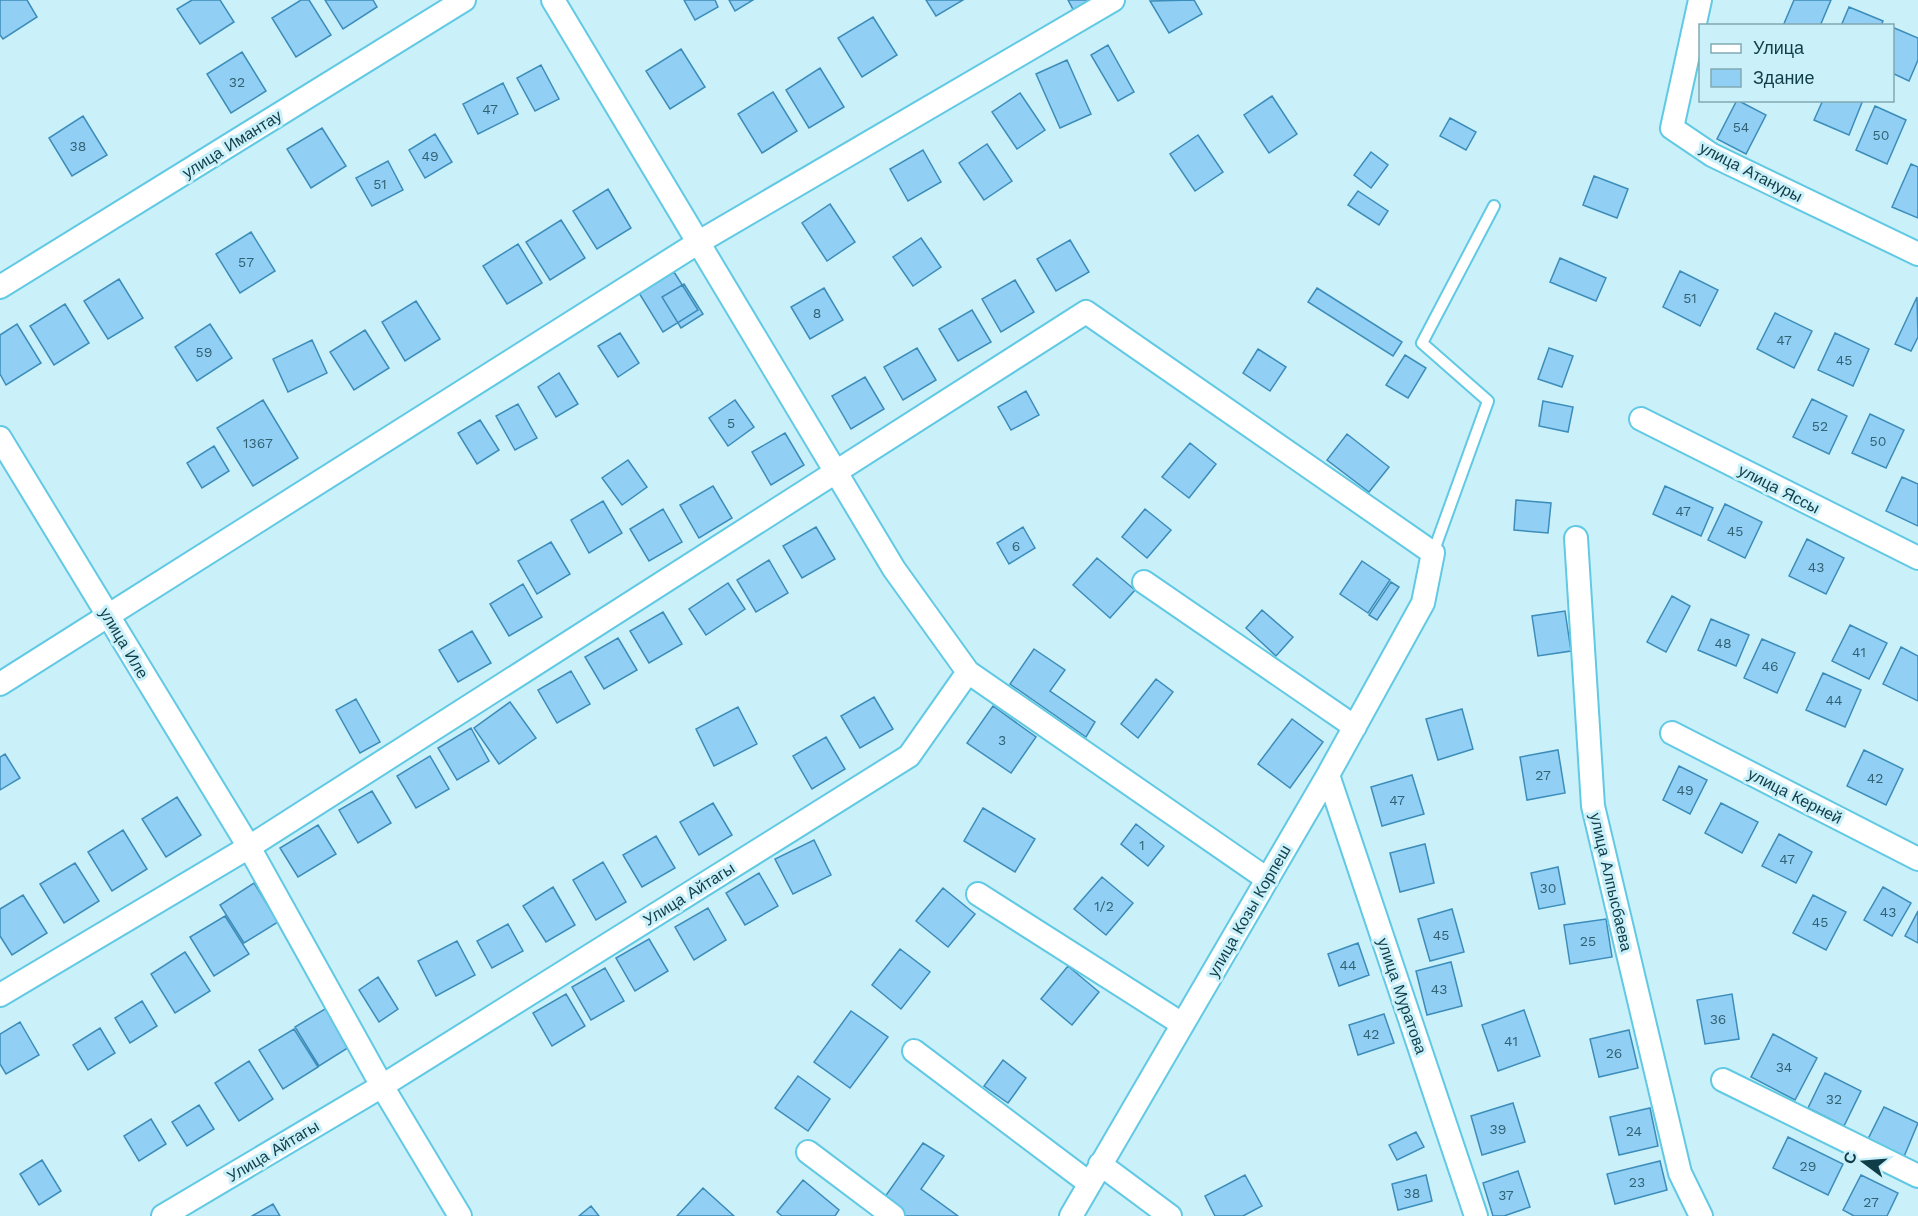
<svg xmlns="http://www.w3.org/2000/svg" width="1918" height="1216" viewBox="0 0 1918 1216" font-family="'Work Sans',sans-serif">
<rect width="100%" height="100%" fill="#caf0fa"/>
<path fill="#92cff5" stroke="#3c8db9" stroke-width="1.5" d="M0,0h27l10,17 -34,22 -3,-4z
M192,0h28l14,22 -34,22 -23,-35z
M301,0h8l22,35 -35,22 -24,-39z
M325,0h48l4,7 -34,22z
M684,0h31l3,7 -23,13z
M729,0h24l-18,11z
M926,0h37l-27,16z
M1068,0h35l-27,15z
M1194,0l8,14 -33,19 -19,-32z
M1794,0h37l-11,26h-37z
M1849,7l34,14 -2,5h-40z
M873,17l24,38 -35,22 -24,-39z
M1892,27l26,11v22l-9,21 -17,-8z
M1108,45l26,47 -16,9 -27,-46z
M681,49l24,38 -35,22 -24,-38z
M242,52l24,39 -35,22 -24,-39z
M1067,60l24,54 -31,14 -24,-54z
M541,65l18,34 -24,12 -18,-33z
M820,68l24,39 -35,21 -23,-38z
M503,83l15,31 -40,20 -15,-30z
M773,92l24,39 -35,22 -24,-39z
M1020,93l25,37 -28,19 -25,-37z
M1272,96l25,38 -28,19 -25,-38z
M1737,100l29,15 -20,39 -29,-15z
M1823,100h40l-14,35 -35,-15z
M1875,106l31,14 -19,44 -31,-14z
M83,116l24,39 -35,21 -23,-38z
M1450,118l26,14 -10,18 -26,-14z
M322,128l24,38 -35,22 -24,-39z
M435,134l17,28 -27,16 -16,-28z
M1198,135l25,37 -28,19 -25,-37z
M987,144l25,37 -28,19 -25,-37z
M923,150l18,32 -33,19 -18,-32z
M1371,152l17,13 -17,23 -17,-13z
M388,161l15,29 -31,16 -16,-28z
M1911,164l7,3v51l-26,-11z
M1594,176l34,13 -11,29 -34,-13z
M608,189l23,39 -34,21 -24,-38z
M1358,191l30,20 -9,14 -31,-20z
M830,204l25,38 -28,19 -25,-38z
M561,220l24,38 -35,22 -24,-38z
M251,232l24,39 -35,22 -24,-39z
M921,238l20,29 -28,19 -20,-29z
M1070,240l19,32 -33,19 -19,-32z
M518,244l24,39 -35,21 -24,-38z
M1560,258l46,20 -10,23 -46,-19z
M1680,271l38,19 -18,36 -37,-19z
M674,272l24,38 -35,22 -24,-39z
M119,279l24,39 -35,21 -24,-38z
M1015,280l19,32 -33,20 -19,-33z
M684,284l19,30 -22,14 -19,-31z
M824,288l19,32 -33,19 -19,-32z
M1317,288l85,54 -9,14 -85,-54z
M1917,297l1,40 -7,14 -16,-7z
M416,301l24,38 -35,22 -23,-39z
M65,304l24,39 -35,22 -24,-39z
M972,310l19,32 -33,19 -19,-32z
M1775,313l37,18 -18,37 -37,-19z
M17,324l24,39 -35,22 -6,-11v-39z
M210,324l22,34 -35,23 -22,-34z
M365,330l24,38 -35,22 -24,-38z
M620,333l19,30 -21,14 -20,-31z
M1835,333l34,16 -16,37 -35,-16z
M312,340l15,33 -39,19 -15,-33z
M917,348l19,32 -33,20 -19,-33z
M1549,348l24,8 -11,31 -24,-8z
M1258,349l28,18 -16,24 -27,-18z
M1405,355l21,13 -18,30 -22,-13z
M559,373l19,31 -22,13 -18,-30z
M865,377l19,32 -33,20 -19,-33z
M1026,391l13,24 -28,15 -13,-23z
M1812,399l35,17 -18,38 -36,-17z
M263,400l35,58 -45,28 -36,-58z
M735,400l19,27 -26,19 -19,-28z
M1543,401l30,6 -5,25 -29,-6z
M518,404l19,34 -22,12 -19,-34z
M1870,414l34,16 -18,38 -34,-15z
M480,420l19,30 -22,14 -19,-31z
M785,433l19,32 -33,20 -19,-33z
M1347,434l42,33 -20,25 -42,-32z
M1190,443l26,21 -27,34 -27,-21z
M214,446l15,25 -27,17 -15,-25z
M628,460l19,27 -25,18 -20,-27z
M1902,477l16,7v42l-32,-15z
M713,486l19,32 -33,20 -19,-33z
M1665,486l48,22 -12,28 -48,-22z
M1516,500l35,3 -3,30 -34,-3z
M603,501l19,32 -33,20 -18,-33z
M1725,504l37,18 -17,36 -37,-18z
M663,509l19,33 -33,19 -19,-32z
M1145,509l26,21 -24,28 -25,-21z
M816,527l19,32 -33,19 -19,-32z
M1023,527l12,21 -26,16 -12,-21z
M1807,539l37,19 -18,36 -37,-18z
M551,542l19,32 -33,20 -19,-33z
M1097,558l38,32 -25,28 -37,-33z
M769,560l19,33 -32,19 -19,-32z
M1362,561l28,19 -22,33 -28,-19z
M1391,582l8,5 -22,33 -8,-5z
M728,583l17,26 -39,26 -17,-26z
M523,584l19,33 -33,19 -19,-32z
M1672,596l18,10 -24,46 -19,-10z
M1262,610l31,27 -17,19 -30,-28z
M1565,611l6,40 -33,5 -6,-40z
M663,612l19,32 -33,19 -19,-32z
M1711,619l38,16 -13,31 -38,-16z
M1850,625l37,18 -18,36 -37,-18z
M472,631l19,32 -33,19 -19,-32z
M618,638l19,32 -33,19 -19,-32z
M1762,639l33,14 -18,40 -33,-15z
M1901,647l17,9v45l-35,-17z
M1034,649l31,21 -15,21 45,31 -9,15 -76,-53z
M571,671l19,33 -33,19 -19,-33z
M1823,673l38,17 -16,37 -39,-17z
M1156,679l17,13 -35,46 -17,-14z
M874,697l19,32 -33,19 -19,-32z
M356,699l24,43 -20,11 -24,-43z
M510,702l26,36 -37,26 -25,-36z
M993,706l43,31 -25,36 -44,-30z
M738,707l19,37 -43,22 -18,-37z
M1462,709l11,40 -35,11 -12,-41z
M1292,719l31,23 -33,46 -32,-24z
M471,728l18,33 -32,19 -19,-32z
M826,737l19,32 -33,20 -19,-33z
M1558,750l7,43 -38,7 -7,-43z
M1864,750l39,19 -17,36 -39,-19z
M5,754l15,24 -20,12v-33z
M430,756l19,33 -33,19 -19,-32z
M1679,766l28,14 -17,34 -27,-14z
M1412,775l12,39 -42,12 -11,-39z
M372,791l19,32 -33,20 -19,-33z
M177,797l24,38 -35,22 -24,-38z
M713,803l19,32 -33,20 -19,-33z
M1721,803l37,19 -16,31 -37,-20z
M983,808l52,31 -20,33 -51,-31z
M1136,824l28,22 -16,20 -27,-22z
M318,825l18,29 -38,23 -18,-29z
M123,830l24,39 -35,22 -24,-39z
M1779,834l33,18 -16,31 -34,-17z
M656,836l19,32 -33,19 -19,-32z
M814,840l17,35 -38,19 -18,-35z
M1425,844l9,39 -34,9 -10,-39z
M603,862l23,40 -30,18 -23,-40z
M75,863l24,38 -35,22 -24,-39z
M1558,867l7,37 -26,5 -8,-36z
M759,873l19,33 -33,19 -19,-32z
M1102,877l31,26 -27,32 -32,-26z
M254,883l24,39 -34,21 -24,-38z
M553,887l22,38 -29,17 -23,-36z
M1883,887l28,16 -19,33 -28,-16z
M943,888l32,26 -27,33 -32,-26z
M23,895l24,38 -35,22 -12,-19v-27z
M1813,895l33,17 -20,38 -33,-17z
M708,908l18,32 -32,20 -19,-33z
M1452,909l12,43 -34,9 -12,-42z
M1918,911v32l-13,-7z
M225,916l24,38 -35,22 -24,-39z
M1606,919l6,38 -42,7 -6,-39z
M508,924l15,27 -31,17 -15,-27z
M649,939l19,32 -33,20 -19,-33z
M457,941l18,34 -39,21 -18,-35z
M1358,943l11,32 -30,11 -11,-32z
M900,949l30,23 -29,37 -29,-24z
M185,952l25,39 -35,22 -24,-39z
M1451,962l11,44 -35,9 -11,-44z
M1068,966l31,26 -27,33 -31,-26z
M605,968l19,33 -33,19 -19,-33z
M378,977l20,32 -19,13 -20,-32z
M566,994l19,32 -33,20 -19,-33z
M1732,994l7,45 -34,5 -8,-44z
M142,1001l15,25 -27,17 -15,-25z
M330,1006l24,38 -35,22 -24,-39z
M1524,1010l16,46 -42,15 -16,-46z
M851,1011l37,26 -38,51 -36,-26z
M1384,1014l10,29 -36,12 -9,-30z
M20,1022l19,33 -33,19 -6,-10v-30z
M100,1028l15,25 -27,17 -15,-25z
M294,1029l24,38 -35,22 -24,-39z
M1629,1030l9,38 -39,9 -9,-38z
M1773,1034l44,24 -22,42 -44,-23z
M1003,1060l23,18 -18,25 -24,-17z
M249,1061l24,38 -34,22 -24,-38z
M1825,1073l36,18 -17,35 -36,-18z
M798,1076l32,23 -22,32 -33,-23z
M1513,1103l12,39 -43,13 -11,-39z
M199,1105l15,24 -27,17 -15,-24z
M1884,1107l34,16 -15,36 -36,-18z
M1650,1108l8,38 -39,9 -9,-38z
M151,1119l15,25 -27,17 -15,-25z
M1416,1132l8,15 -27,13 -8,-15z
M1788,1137l55,27 -15,31 -55,-27z
M923,1143l21,13 -23,33 37,27h-55l-21,-15z
M42,1160l19,31 -22,14 -19,-31z
M1660,1161l7,29 -52,14 -8,-30z
M1518,1171l12,36 -26,9h-11l-10,-33z
M1245,1175l17,31 -19,10h-28l-10,-20z
M1426,1175l6,26 -34,9 -6,-26z
M1861,1175l37,18 -11,23h-33l-11,-6z
M803,1180l36,30 -4,6h-53l-5,-4z
M703,1188l31,28h-57z
M273,1204l7,12h-28z
M591,1206l8,10h-20z"/>
<g fill="none" stroke-linecap="round" stroke-linejoin="round">
<g stroke="#61c9e3" stroke-width="14">
<path id="lane" d="M1433,553l55,-152 -66,-58 72,-137"/>
</g>
<g stroke="#61c9e3" stroke-width="26">
<path id="street" d="M553,0l341,569 74,103 299,207
M1700,0l-28,128 40,27 206,99
M0,287l464,-287
M1641,419l277,139
M0,438l249,409 133,239 78,130
M1576,538l17,268 87,367 21,43
M1144,582l211,145
M0,684l699,-442 414,-242
M1672,733l246,126
M1328,775l148,441
M978,894l204,130
M0,995l249,-148 837,-535 347,241 -10,50 -95,172 -257,441
M914,1051l175,132
M1723,1080l195,96
M808,1152l85,64
M1100,1164l70,52
M163,1216l219,-130 527,-330 59,-84"/>
</g>
<use href="#lane" stroke="#fff" stroke-width="10"/>
<use href="#street" stroke="#fff" stroke-width="22"/>
</g>
<g text-anchor="middle" dominant-baseline="central" stroke-width="6" stroke-linejoin="round" paint-order="stroke">
<g font-size="14" fill="#306273">
<text x="237" y="82">32</text>
<text x="490" y="109">47</text>
<text x="1741" y="127">54</text>
<text x="1881" y="135">50</text>
<text x="78" y="146">38</text>
<text x="430" y="156">49</text>
<text x="380" y="184">51</text>
<text x="246" y="262">57</text>
<text x="1690" y="298">51</text>
<text x="817" y="313">8</text>
<text x="1784" y="340">47</text>
<text x="204" y="352">59</text>
<text x="1844" y="360">45</text>
<text x="731" y="423">5</text>
<text x="1820" y="426">52</text>
<text x="1878" y="441">50</text>
<text x="258" y="443">1367</text>
<text x="1683" y="511">47</text>
<text x="1735" y="531">45</text>
<text x="1016" y="546">6</text>
<text x="1816" y="567">43</text>
<text x="1723" y="643">48</text>
<text x="1859" y="652">41</text>
<text x="1770" y="666">46</text>
<text x="1834" y="700">44</text>
<text x="1002" y="740">3</text>
<text x="1543" y="775">27</text>
<text x="1875" y="778">42</text>
<text x="1685" y="790">49</text>
<text x="1397" y="800">47</text>
<text x="1142" y="845">1</text>
<text x="1787" y="859">47</text>
<text x="1548" y="888">30</text>
<text x="1104" y="906">1/2</text>
<text x="1888" y="912">43</text>
<text x="1820" y="922">45</text>
<text x="1441" y="935">45</text>
<text x="1588" y="941">25</text>
<text x="1348" y="965">44</text>
<text x="1439" y="989">43</text>
<text x="1718" y="1019">36</text>
<text x="1371" y="1034">42</text>
<text x="1511" y="1041">41</text>
<text x="1614" y="1053">26</text>
<text x="1784" y="1067">34</text>
<text x="1834" y="1099">32</text>
<text x="1498" y="1129">39</text>
<text x="1634" y="1131">24</text>
<text x="1808" y="1166">29</text>
<text x="1637" y="1182">23</text>
<text x="1412" y="1193">38</text>
<text x="1506" y="1195">37</text>
<text x="1871" y="1202">27</text>
</g>
<g font-size="16" fill="#103e48" stroke="#caf0fa">
<text transform="translate(232 144) rotate(-32)">улица Имантау</text>
<text transform="translate(1751 172) rotate(27)">улица Атануры</text>
<text transform="translate(1779 489) rotate(27)">улица Яссы</text>
<text transform="translate(124 643) rotate(59)">улица Иле</text>
<text transform="translate(1795 796) rotate(27)">улица Керней</text>
<text transform="translate(1611 882) rotate(77)">улица Алпысбаева</text>
<text transform="translate(689 894) rotate(-32)">Улица Айтагы</text>
<text transform="translate(1249 911) rotate(-60)">улица Козы Корпеш</text>
<text transform="translate(1402 996) rotate(71)">улица Муратова</text>
<text transform="translate(273 1151) rotate(-31)">Улица Айтагы</text>
</g>
</g>
<rect x="1699" y="24" width="195" height="78" fill="#caf0fa" stroke="#80a9b3" stroke-width="1.5"/>
<rect x="1711" y="44" width="30" height="9" fill="#ffffff" stroke="#80a9b3" stroke-width="1.5"/>
<text x="1753" y="54" font-size="18" fill="#103e48">Улица</text>
<rect x="1711" y="69" width="30" height="18" fill="#92cff5" stroke="#80a9b3" stroke-width="1.5"/>
<text x="1753" y="84" font-size="18" fill="#103e48">Здание</text>
<g transform="translate(1864 1162) rotate(286)" stroke="#caf0fa" stroke-width="4.5" paint-order="stroke">
<path d="M0-4.5L10 22L0 15L-10 22Z" fill="#103e48"/>
<text y="-9" font-size="16" font-weight="bold" text-anchor="middle" fill="#103e48">С</text>
</g>
</svg>
